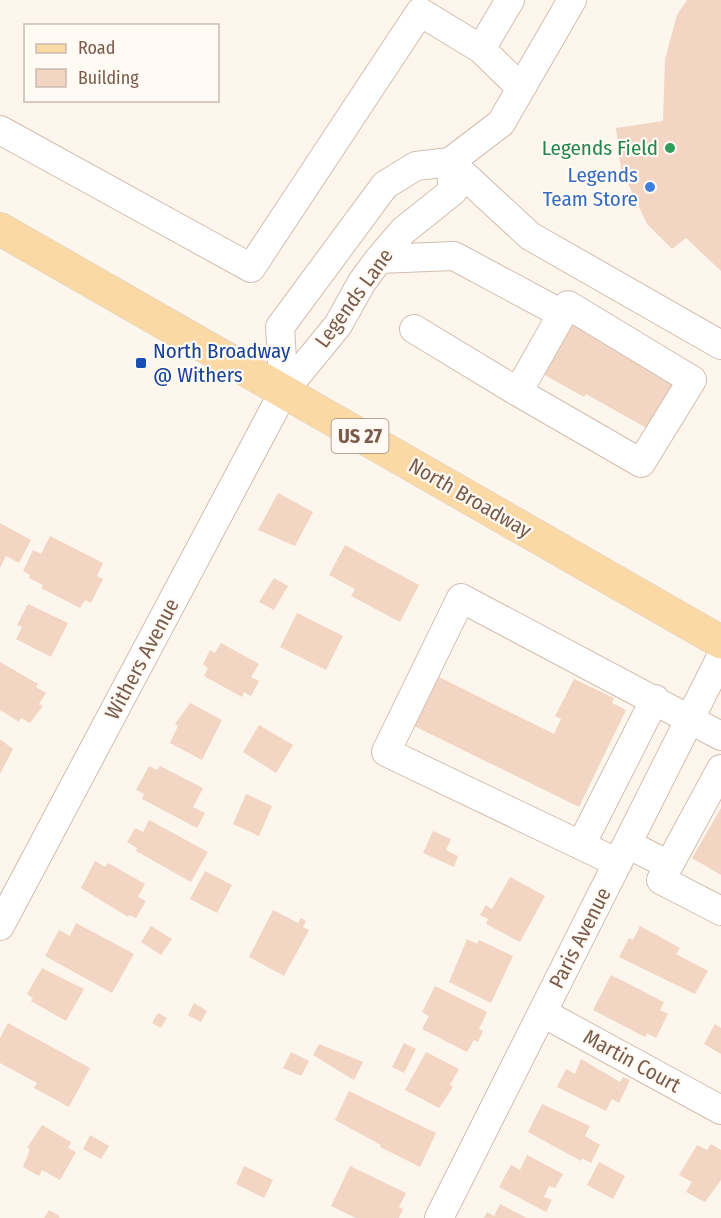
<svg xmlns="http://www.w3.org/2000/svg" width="721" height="1218" viewBox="0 0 721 1218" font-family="'Fira Sans Condensed',sans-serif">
<rect width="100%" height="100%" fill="#fdf6ec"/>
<path fill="#f3d5c3" d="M687,0h34v271l-35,-33 -14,11 -25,-25 -26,-55 -5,-41 47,-7 2,-62 12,-44z
M570,322l107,60 -27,48 -64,-36 -2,3 -43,-24z
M278,493l35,19 -18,34 -37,-16z
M0,523l31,17 -12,23 -13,-7 -6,12z
M50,536l53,27 -6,13 6,3 -12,24 -6,-3 -5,8 -39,-20 2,-3 -14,-7 1,-3 -7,-4 10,-21 8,4z
M345,545l74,40 -19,37 -49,-26 4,-7 -26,-14z
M274,578l14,8 -14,24 -15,-8z
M28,604l40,19 -17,34 -35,-18 6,-12 -5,-2z
M297,613l46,23 -17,34 -46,-23z
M221,643l38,21 -8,13 8,4 -8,15 -7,-4 -2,5 -38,-21 4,-8 -5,-4 7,-14 5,3z
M0,662l38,22 -2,3 10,6 -7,11 4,2 -13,17 -9,-5 -2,4 -19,-12z
M433,674l121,60 7,-15 -6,-3 19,-37 40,19 -2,5 14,7 -47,97 -171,-84z
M190,703l32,17 -20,40 -32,-17 8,-17 -3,-2z
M259,725l34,20 -17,28 -33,-21z
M0,739l13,10 -13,25z
M149,766l8,4 3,-4 43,22 -10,19 12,6 -8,15 -55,-29 2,-5 -8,-4z
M246,794l26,12 -13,30 -26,-12z
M721,808v67l-29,-17z
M149,820l59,32 -17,30 -55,-31 1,-3 -10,-6 8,-14 8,4z
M433,831l18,8 -5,11 12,6 -4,11 -31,-14z
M95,861l10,6 3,-4 37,21 -7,13 8,4 -10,17 -7,-3 -1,2 -47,-29z
M205,871l27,14 -15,28 -27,-14z
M510,877l35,19 -25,46 -34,-18 2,-5 -8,-4 6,-10 6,4z
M273,910l25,13 3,-5 5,3 -3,6 6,3 -25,46 -35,-19z
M76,923l58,31 -22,39 -67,-37 14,-26 11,6z
M151,926l21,13 -11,16 -20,-13z
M640,926l40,22 -4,6 32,17 -13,23 -76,-37 10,-19 4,2z
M467,939l10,5 2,-4 34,16 -22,47 -42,-21z
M42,968l42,21 -18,32 -35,-20 2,-3 -6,-4z
M611,975l53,27 -4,8 8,4 -12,24 -9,-5 -2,4 -52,-27z
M435,986l52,26 -8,17 4,2 -5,11 -4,-2 -7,12 -45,-23 7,-13 -7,-4z
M194,1003l13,8 -6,11 -13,-7z
M158,1013l9,5 -6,10 -9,-5z
M8,1023l82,45 -21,39 -35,-19 3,-5 -37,-20v-25z
M715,1024l6,4v26l-17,-10z
M404,1043l12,6 -12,24 -12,-6z
M319,1044l44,18 -9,18 -41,-25z
M291,1052l18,9 -8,15 -18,-8z
M426,1052l33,17 -9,16 3,2 -14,21 -34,-18z
M581,1059l39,23 3,-5 7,3 -11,23 -7,-4 -6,12 -49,-24 9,-18 9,5z
M349,1091l87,42 -16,34 -40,-20 1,-2 -46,-25z
M542,1104l48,22 -5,10 15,9 -9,18 -9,-5 -1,3 -53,-29z
M42,1125l29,17 -3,6 8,4 -16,28 -18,-10 -3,6 -16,-9 7,-18 -3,-1z
M90,1135l19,11 -8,13 -18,-10z
M711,1144l10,6v30l-16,22 -19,-10 6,-10 -13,-7 18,-30 10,5z
M527,1155l36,19 -8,14 -6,-2 -5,11 8,3 -6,12 -47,-25 12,-22 9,5z
M599,1162l26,14 -12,23 -26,-14z
M244,1166l29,14 -9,18 -28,-14z
M350,1166l56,27 -7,14 4,2 -4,9h-43l-25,-12z
M500,1204l27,14h-43l3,-6 7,4z
M49,1210l11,6 -1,2h-15z"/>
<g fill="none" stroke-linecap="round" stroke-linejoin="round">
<g stroke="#d1beb0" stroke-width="30">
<path id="minor" d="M510,0l-29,49 40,39
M0,130l251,138 169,-256 61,37
M450,162l80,74 191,109
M379,259l75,-3 108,58 -44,78 -104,-63
M284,391l-4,-64 105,-142 31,-19 34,-4 51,-39 71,-123
M518,392l123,71 51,-83 -124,-75
M627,844l42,21 52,-96
M581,845l74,-146
M618,863l-232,-111 75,-154 260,138
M669,865l-8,15 60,31
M0,926l284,-535 54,-66 24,-43 17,-23 24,-28 50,-40 -3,-29
M543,1013l178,97
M439,1218l282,-561"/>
</g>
<g stroke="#dad1cd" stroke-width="34">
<path id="major" d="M0,229l721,413"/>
</g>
<use href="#minor" stroke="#fff" stroke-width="28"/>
<use href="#major" stroke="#fbd9a5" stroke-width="33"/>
</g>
<circle fill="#2e9e5b" stroke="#fffaf3" stroke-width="2" cx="670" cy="148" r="6"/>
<circle fill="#3f7fe0" stroke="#fffaf3" stroke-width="2" cx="650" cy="187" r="6"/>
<rect fill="#1a4fb4" stroke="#fffaf3" stroke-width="2" x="135" y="357" width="12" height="12" rx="3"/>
<g text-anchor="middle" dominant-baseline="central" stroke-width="4.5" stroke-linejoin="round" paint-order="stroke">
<rect fill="#fffaf3" stroke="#a28b7f" stroke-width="1.5" x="331.5" y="419" width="57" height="34" rx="4.5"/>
<g font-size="20" font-weight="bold" fill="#7a5c4d">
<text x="360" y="436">US 27</text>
</g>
<g font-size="21" fill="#27864d" stroke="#fffaf3" text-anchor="end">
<text x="658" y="148">Legends Field</text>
</g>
<g font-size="21" fill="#366cbe" stroke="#fffaf3" text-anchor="end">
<text x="638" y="175">Legends<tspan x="638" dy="24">Team Store</tspan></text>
</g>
<g font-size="21" fill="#7a5c4d" stroke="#fffaf3">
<text transform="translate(354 298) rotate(-54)">Legends Lane</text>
<text transform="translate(470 498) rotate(30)">North Broadway</text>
<text transform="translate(142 659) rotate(-62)">Withers Avenue</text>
<text transform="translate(580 938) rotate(-63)">Paris Avenue</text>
<text transform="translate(632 1061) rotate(29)">Martin Court</text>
</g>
<g font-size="21" fill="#164399" stroke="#fffaf3" text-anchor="start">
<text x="153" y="351">North Broadway<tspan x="153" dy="24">@ Withers</tspan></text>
</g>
</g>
<rect x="24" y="24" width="195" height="78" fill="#fffaf3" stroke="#cabbb1" stroke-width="1.5"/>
<rect x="36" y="44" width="30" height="9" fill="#fbd9a5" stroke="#cabbb1" stroke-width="1.5"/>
<text x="78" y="54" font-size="18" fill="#7a5c4d">Road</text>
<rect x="36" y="69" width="30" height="18" fill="#f3d5c3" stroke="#cabbb1" stroke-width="1.5"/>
<text x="78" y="84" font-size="18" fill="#7a5c4d">Building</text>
</svg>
